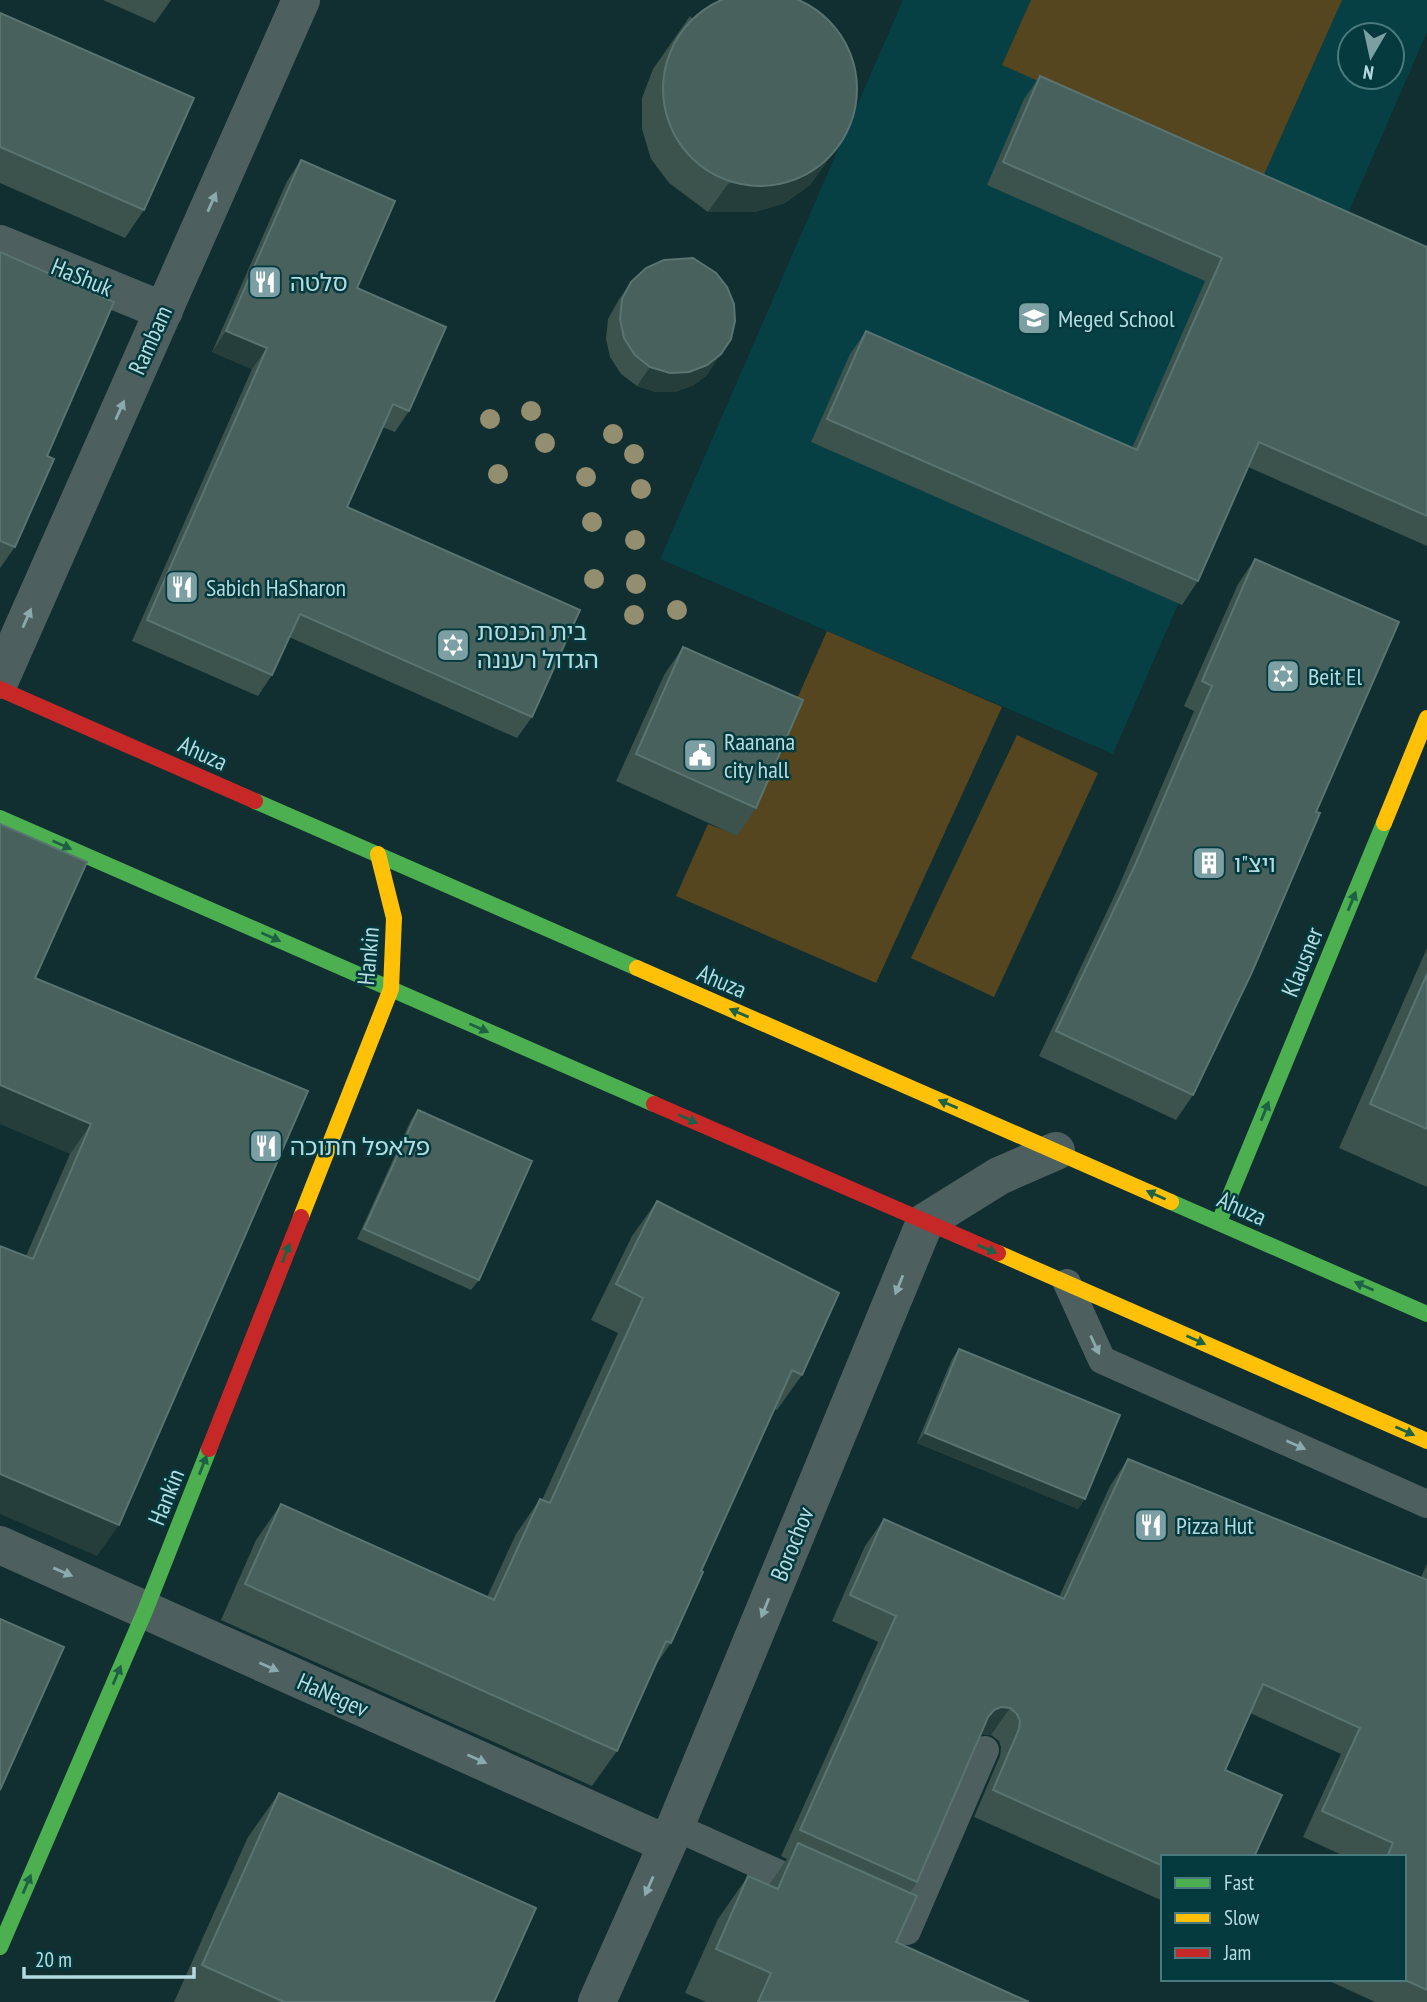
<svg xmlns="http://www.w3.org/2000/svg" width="1427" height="2002" viewBox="0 0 1427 2002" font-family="'PT Sans Narrow','Noto Sans Hebrew',sans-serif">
<rect width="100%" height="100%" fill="#112e30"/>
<path fill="#063f44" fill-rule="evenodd" d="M903,0h524v32l-314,722 -453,-195zM1350,35h42v42h-42z"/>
<path fill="#554620" d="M1031,0h311l-80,179 -260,-114z
M827,631l175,76 -126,276 -200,-87 32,-72 29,11z
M1017,735l81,38 -104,224 -83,-39z"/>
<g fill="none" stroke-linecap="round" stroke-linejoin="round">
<path stroke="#4e5f60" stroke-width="28" d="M1067,1283l35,77 325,144
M675,1827l138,62
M869,1914l38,17 78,-181"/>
<path stroke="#4e5f60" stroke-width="38" d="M0,244l164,67
M0,680l301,-680
M0,1545l667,299
M597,2002l78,-175 250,-605 74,-46 57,-25"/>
<path stroke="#4caf50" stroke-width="16" d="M255,801l382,167
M0,818l654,286
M1171,1202l256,112
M1219,1222l165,-399
M0,1947l145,-336 64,-162"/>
<path stroke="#ffc107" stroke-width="16" d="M1384,823l43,-105
M637,968l534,234
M301,1217l90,-228 3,-71 -16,-64
M998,1253l429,188"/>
<path stroke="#c62828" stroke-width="16" d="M0,689l255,112
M654,1104l344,149
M209,1449l92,-232"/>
</g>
<g fill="#938e6f">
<circle cx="531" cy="411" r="10"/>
<circle cx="490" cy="419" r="10"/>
<circle cx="613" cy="434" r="10"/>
<circle cx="545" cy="443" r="10"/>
<circle cx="634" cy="454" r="10"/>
<circle cx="498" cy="474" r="10"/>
<circle cx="586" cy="477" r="10"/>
<circle cx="641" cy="489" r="10"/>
<circle cx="592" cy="522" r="10"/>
<circle cx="635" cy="540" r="10"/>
<circle cx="594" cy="579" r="10"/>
<circle cx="636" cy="584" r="10"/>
<circle cx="677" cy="610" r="10"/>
<circle cx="634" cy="615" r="10"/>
</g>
<path fill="#3b524d" d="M103,0h68l-16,23z
M0,13l144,197 -19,28 -125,-55z
M690,16l138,144 -18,25 -25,18 -30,9h-47l-39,-29 -18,-24 -9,-30v-31l11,-29z
M1040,76l387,171v299l-179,-79 -50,114 -16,24 -371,-163 39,-88 16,-23 266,117 73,-167 -218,-96 37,-86z
M301,160l108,251 -14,21 -13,-5 -35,80 185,210 -15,21 -228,-101 -17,38 -14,21 -126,-55 120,-272 -40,-17 75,-171z
M0,252l47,204 -32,91 -15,21z
M631,282l77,92 -14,11 -19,7h-19l-19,-6 -16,-12 -11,-17 -4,-18 2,-20 10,-18z
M1255,559l61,253 -123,283 -17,25 -137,-64 79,-168 76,-177 -10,-5 54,-122z
M683,647l73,161 -19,28 -121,-55 48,-106z
M1427,948v239l-88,-39z
M35,978l273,113 -211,465 -71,-300 44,-102z
M418,1110l61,170 -8,10 -114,-51 54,-119z
M657,1201l145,174 -25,35 -3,-1 -73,162 -30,72 -16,23 -38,85 -25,35 -371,-166 35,-80 25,-36 206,93 29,-63 24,-35 2,1 76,-167 -27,-13 41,-84z
M959,1349l119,160 -161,-66 35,-84z
M1128,1459l293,118 6,-13v438h-52l-50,-23h79v-122h-58l-43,-20 38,-83 -91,-41 -87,144v44l-189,-84 26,-61 1,-9 -2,-6 -8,-6 -10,-1 -64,148 -7,11 -14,49 133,60h-323l-21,-9 33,-74 30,-43 21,9 18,-26 -6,-3 97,-214 -46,-21 33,-75 19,-27 175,78 51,-111z
M279,1793l215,209h-320l74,-165z"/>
<path fill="#253e3b" d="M848,132l-38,53 -25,18 -30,9h-47l20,-28z
M226,331l41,17 -15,21 -40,-17z
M721,354l-13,20 -14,11 -19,7h-19l-19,-6 13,-19z
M0,1085l91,39 -21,30 -70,-30z
M925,1433l160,66 -7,10 -161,-66z
M0,1474l119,51 -22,31 -97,-42z
M1001,1707l9,1 -19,27 -9,-1 -6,2 18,-26z"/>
<path fill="#48615d" stroke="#597471" stroke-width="2" d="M663 89a97 97 0 1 1 194 0a97 97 0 1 1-194 0Z
M0,13l194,85 -50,112 -144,-63z
M1040,76l387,171v269l-168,-74 -61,139 -371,-162 39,-88 271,119 85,-192 -219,-96z
M301,160l94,41 -38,87 89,39 -37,84 -16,-7 -46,103 233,103 -48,107 -232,-103 -28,61 -125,-55 120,-272 -41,-17z
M0,252l114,50 -67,154 7,3 -39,88 -15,-6z
M693,258l23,15 11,14 7,17 1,17 -4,18 -10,15 -14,11 -18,7 -19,1 -20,-6 -15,-12 -11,-17 -4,-19 2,-20 9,-17 15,-14 18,-8z
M1255,559l144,63 -83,190 4,1 -68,159 -59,123 -137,-64 80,-168 76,-177 -10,-5z
M683,647l120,53 -47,108 -120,-54z
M0,824l87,38 -52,116 273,113 -189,434 -119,-51v-228l33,13 58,-135 -91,-39z
M1427,974v155l-57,-25z
M418,1110l114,51 -53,119 -115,-51z
M657,1201l182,92 -37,82 -10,-5 -91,201 2,1 -32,71 -5,-2 -49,110 -372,-167 36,-80 213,96 46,-101 10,4 93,-205 -27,-14z
M959,1349l161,66 -35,84 -160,-66z
M1128,1459l299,121v-1v411l-24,-11h1v-122h-17l6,-14 -71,-32 38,-83 -97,-44 -38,86 57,25 -28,62h-91v9l-170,-76 26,-61 1,-8 -3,-7 -7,-6 -9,-1 -7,3 -6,7 -71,165 -117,-52 96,-214 -46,-21 34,-76 180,80z
M0,1619l64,28 -64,143z
M279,1793l257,115 -42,94h-210l-82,-37z
M798,1843l119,53 -21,46 133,60h-271l13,-29 -55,-24 32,-73 30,13z"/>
<defs><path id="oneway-solid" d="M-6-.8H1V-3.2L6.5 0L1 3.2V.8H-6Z" transform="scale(1.75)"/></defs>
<g fill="#8baaad">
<use href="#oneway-solid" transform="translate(212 202) rotate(-66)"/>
<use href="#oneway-solid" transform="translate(120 410) rotate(-66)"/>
<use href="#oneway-solid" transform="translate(27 618) rotate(-66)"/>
<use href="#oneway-solid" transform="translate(899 1285) rotate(112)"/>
<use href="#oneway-solid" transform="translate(1095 1345) rotate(65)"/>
<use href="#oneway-solid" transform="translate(1296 1445) rotate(24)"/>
<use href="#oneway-solid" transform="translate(63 1572) rotate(23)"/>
<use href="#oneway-solid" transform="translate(765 1608) rotate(112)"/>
<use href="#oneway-solid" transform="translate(269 1667) rotate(24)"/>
<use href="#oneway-solid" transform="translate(477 1759) rotate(24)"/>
<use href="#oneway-solid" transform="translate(649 1886) rotate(114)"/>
</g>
<g fill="#1d6244">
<use href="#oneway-solid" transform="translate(62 845) rotate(24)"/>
<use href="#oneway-solid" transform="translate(1352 901) rotate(-68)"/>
<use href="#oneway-solid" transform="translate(271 937) rotate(24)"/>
<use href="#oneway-solid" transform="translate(739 1013) rotate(-157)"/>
<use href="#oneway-solid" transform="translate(479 1028) rotate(24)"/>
<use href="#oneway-solid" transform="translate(948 1104) rotate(-157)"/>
<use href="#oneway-solid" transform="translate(1265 1111) rotate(-68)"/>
<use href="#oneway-solid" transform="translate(688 1119) rotate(24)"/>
<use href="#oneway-solid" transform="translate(1156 1195) rotate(-156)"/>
<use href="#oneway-solid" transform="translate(987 1249) rotate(23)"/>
<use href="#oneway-solid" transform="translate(286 1253) rotate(-69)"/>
<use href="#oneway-solid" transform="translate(1364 1286) rotate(-156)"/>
<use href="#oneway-solid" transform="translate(1196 1340) rotate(24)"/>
<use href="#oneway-solid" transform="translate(1405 1431) rotate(24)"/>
<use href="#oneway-solid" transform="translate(203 1465) rotate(-69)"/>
<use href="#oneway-solid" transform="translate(117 1675) rotate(-67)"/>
<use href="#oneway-solid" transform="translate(27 1884) rotate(-67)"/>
</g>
<defs>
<g id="restaurant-square" transform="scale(1.75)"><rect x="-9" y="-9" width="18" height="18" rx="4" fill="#7b9fa2" stroke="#04393d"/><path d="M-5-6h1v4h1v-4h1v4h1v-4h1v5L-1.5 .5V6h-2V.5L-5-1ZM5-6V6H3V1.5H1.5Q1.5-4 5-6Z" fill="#fff"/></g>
<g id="school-square" transform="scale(1.75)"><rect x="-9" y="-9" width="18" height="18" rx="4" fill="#7b9fa2" stroke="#04393d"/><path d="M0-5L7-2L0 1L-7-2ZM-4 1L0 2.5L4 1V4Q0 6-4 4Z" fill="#fff"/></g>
<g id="synagogue-square" transform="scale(1.75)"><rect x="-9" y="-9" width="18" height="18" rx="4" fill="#7b9fa2" stroke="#04393d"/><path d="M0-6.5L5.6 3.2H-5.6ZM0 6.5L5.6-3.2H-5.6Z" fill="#fff"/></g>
<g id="civic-square" transform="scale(1.75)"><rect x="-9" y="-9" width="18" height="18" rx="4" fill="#7b9fa2" stroke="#04393d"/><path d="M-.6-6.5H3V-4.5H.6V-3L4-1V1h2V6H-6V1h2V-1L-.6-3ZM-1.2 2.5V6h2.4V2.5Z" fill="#fff"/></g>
<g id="building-square" transform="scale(1.75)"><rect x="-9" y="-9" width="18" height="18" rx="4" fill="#7b9fa2" stroke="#04393d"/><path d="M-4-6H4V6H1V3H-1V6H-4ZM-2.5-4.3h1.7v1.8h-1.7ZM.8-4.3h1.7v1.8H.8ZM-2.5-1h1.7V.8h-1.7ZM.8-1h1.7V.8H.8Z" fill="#fff"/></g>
</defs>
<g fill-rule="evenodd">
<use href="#restaurant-square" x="265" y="282"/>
<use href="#school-square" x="1034" y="318"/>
<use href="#restaurant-square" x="182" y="587"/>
<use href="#synagogue-square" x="453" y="645"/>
<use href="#synagogue-square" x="1283" y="676"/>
<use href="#civic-square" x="700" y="755"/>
<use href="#building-square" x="1209" y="863"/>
<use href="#restaurant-square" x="266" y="1146"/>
<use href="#restaurant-square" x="1151" y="1525"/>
</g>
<g text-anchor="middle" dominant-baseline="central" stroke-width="5" stroke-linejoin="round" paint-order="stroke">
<g font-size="24" fill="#b4dce0" stroke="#04393d">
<text transform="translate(82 277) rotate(22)">HaShuk</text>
<text transform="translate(150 340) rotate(-66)">Rambam</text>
<text transform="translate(203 753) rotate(24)">Ahuza</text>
<text transform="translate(368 956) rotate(-85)">Hankin</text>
<text transform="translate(1302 962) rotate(-68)">Klausner</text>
<text transform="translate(722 981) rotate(23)">Ahuza</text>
<text transform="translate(1242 1208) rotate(24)">Ahuza</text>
<text transform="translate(166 1497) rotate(-68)">Hankin</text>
<text transform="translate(792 1544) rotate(-68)">Borochov</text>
<text transform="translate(333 1695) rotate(24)">HaNegev</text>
</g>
<g font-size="24" fill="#b4dce0" stroke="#04393d" text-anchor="start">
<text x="290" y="282">סלטה</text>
<text x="1058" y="318">Meged School</text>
<text x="206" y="587">Sabich HaSharon</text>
<text x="477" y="631">בית הכנסת<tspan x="477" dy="28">הגדול רעננה</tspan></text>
<text x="1308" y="676">Beit El</text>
<text x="724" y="741">Raanana<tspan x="724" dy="28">city hall</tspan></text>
<text x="1234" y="863">ויצ"ו</text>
<text x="290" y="1146">פלאפל חתוכה</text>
<text x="1176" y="1525">Pizza Hut</text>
</g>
</g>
<rect x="1161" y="1855" width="245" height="126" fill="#04393d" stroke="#4a7a7e" stroke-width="2"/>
<rect x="1175" y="1878" width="35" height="10" fill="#4caf50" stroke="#4a7a7e" stroke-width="2"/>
<text x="1224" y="1890" font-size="21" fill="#b4dce0">Fast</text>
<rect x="1175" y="1913" width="35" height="10" fill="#ffc107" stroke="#4a7a7e" stroke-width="2"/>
<text x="1224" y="1925" font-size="21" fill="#b4dce0">Slow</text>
<rect x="1175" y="1948" width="35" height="10" fill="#c62828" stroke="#4a7a7e" stroke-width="2"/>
<text x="1224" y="1960" font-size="21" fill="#b4dce0">Jam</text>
<g transform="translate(1371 56) rotate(189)"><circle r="33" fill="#04393d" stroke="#4a7a7e" stroke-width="2"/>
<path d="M0-5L12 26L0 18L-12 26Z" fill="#7b9fa2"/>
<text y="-10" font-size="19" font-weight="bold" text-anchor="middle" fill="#b4dce0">N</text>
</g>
<path d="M24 1967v10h170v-10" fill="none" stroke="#b4dce0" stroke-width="3.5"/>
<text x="35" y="1967" font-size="21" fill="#b4dce0" stroke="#04393d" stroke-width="5" paint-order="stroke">20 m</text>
</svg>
